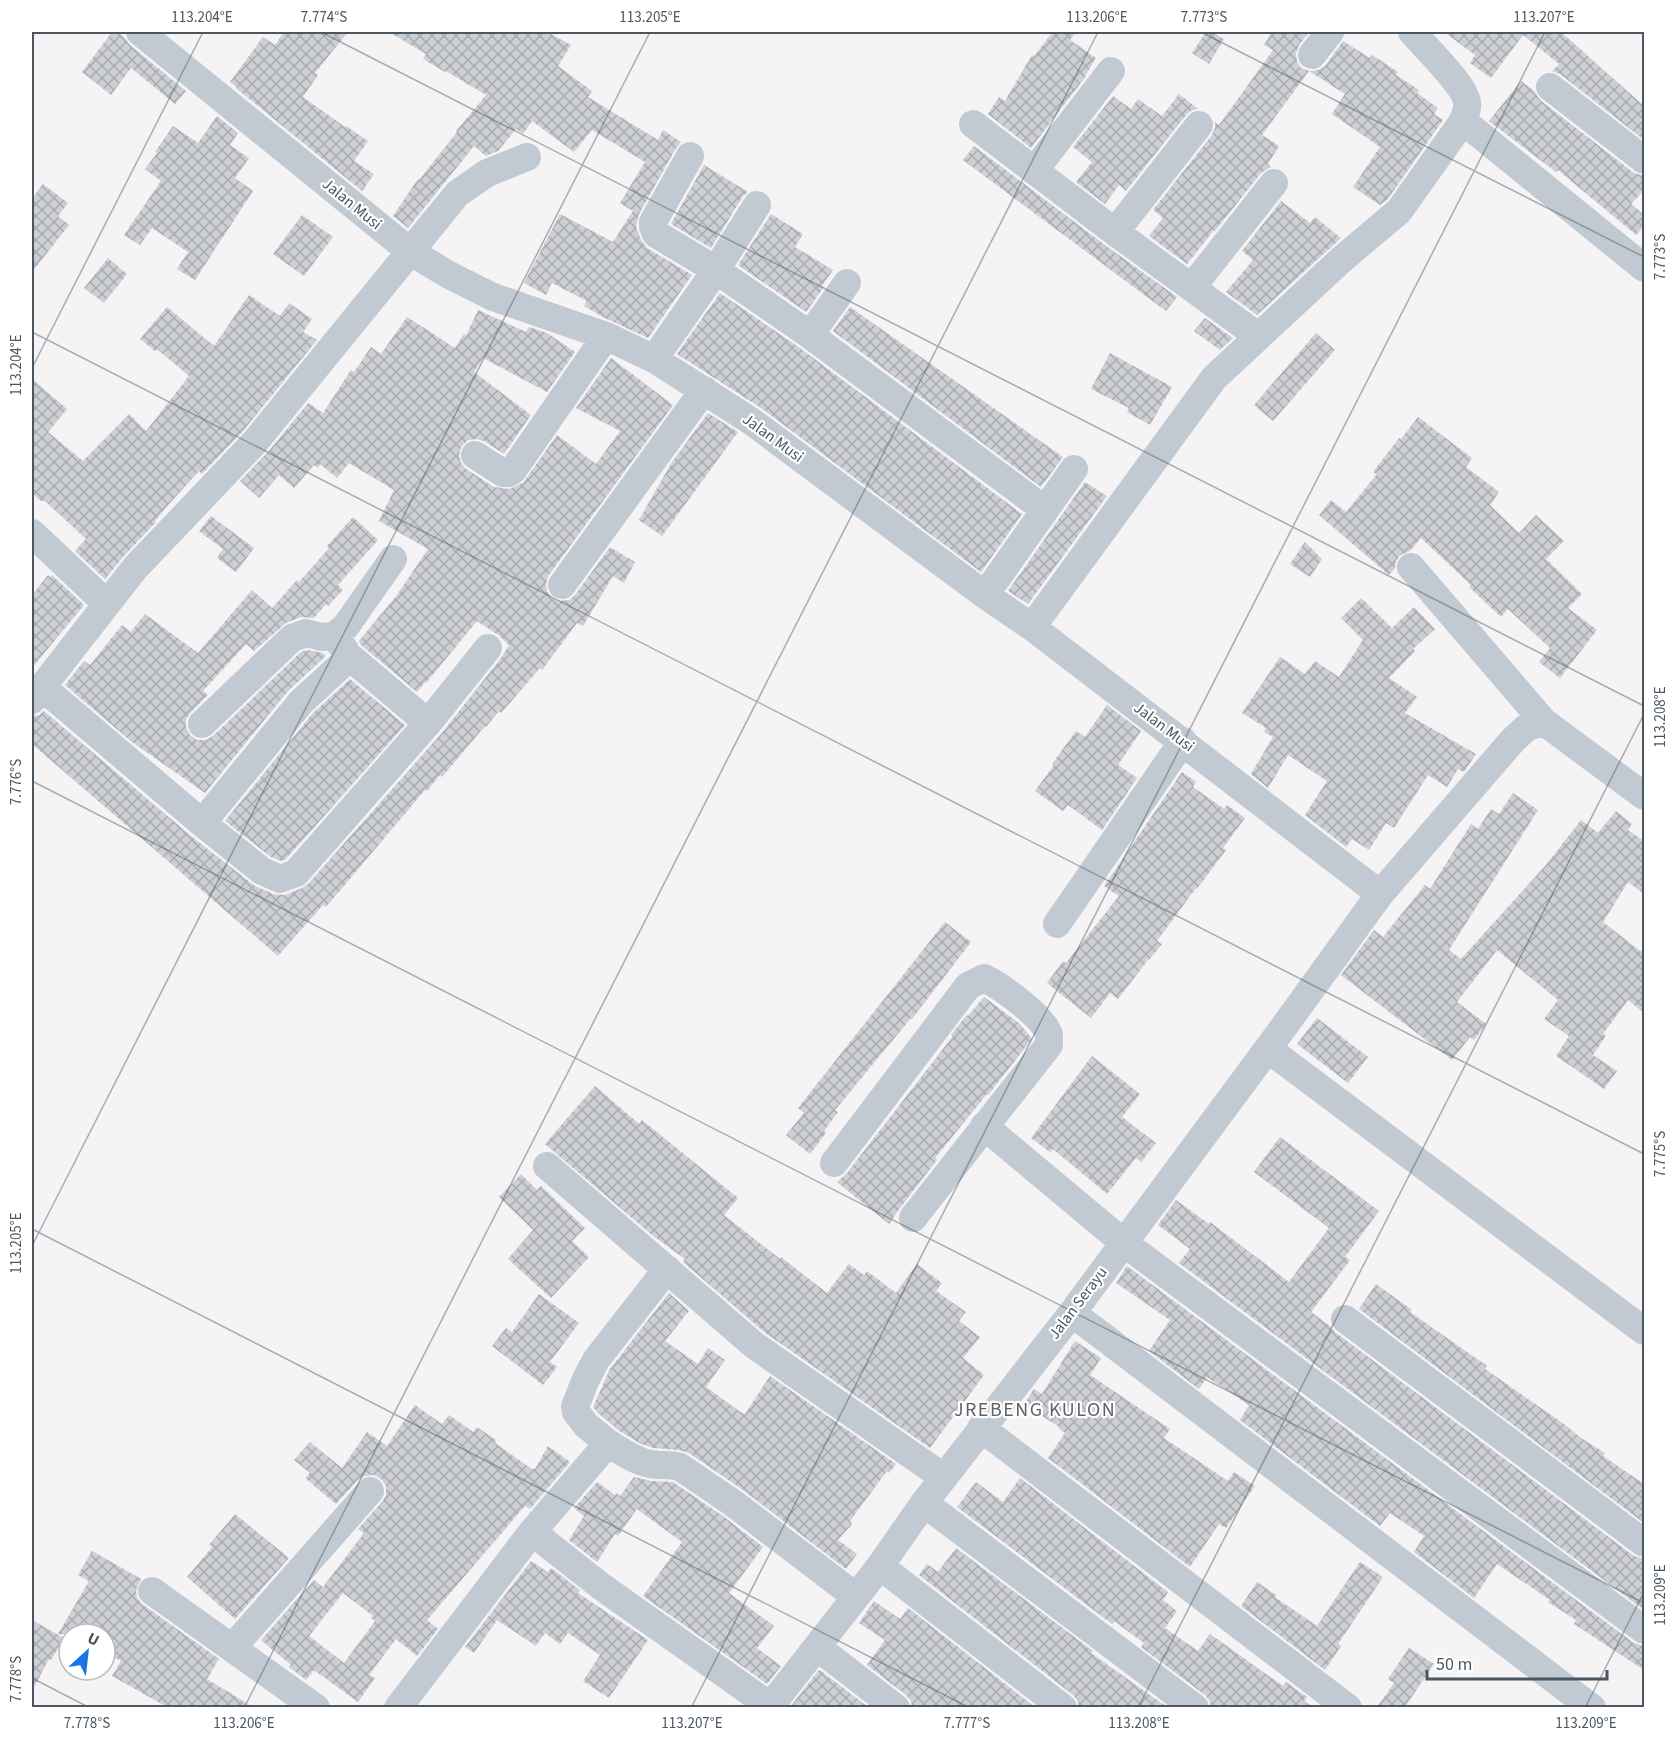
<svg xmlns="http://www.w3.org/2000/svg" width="1676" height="1739" viewBox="0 0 1676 1739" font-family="'Source Sans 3',sans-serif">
<defs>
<pattern id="building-cross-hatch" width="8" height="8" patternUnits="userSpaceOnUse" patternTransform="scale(1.5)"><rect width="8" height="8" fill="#cdcfd5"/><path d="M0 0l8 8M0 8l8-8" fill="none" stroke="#a8abb0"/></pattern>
</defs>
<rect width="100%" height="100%" fill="#f5f3f3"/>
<path fill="url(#building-cross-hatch)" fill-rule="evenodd" d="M112,32h5l7,5 6,8 56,46 -11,13 -44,-36 -20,27 -29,-23z
M284,32h64l-33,41 3,2 -15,22 42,30 1,-1 22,15 -14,20 20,13 -12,17 -126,-103 1,-1 -7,-5 33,-45 12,8z
M389,32h158l24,13 -13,21 34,25 -4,6 70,43 5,-10 18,12 -5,6 -37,66 -3,13 5,13 6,8 45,27 -44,63 -45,-21 -19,-11 3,-5 -35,-18 -6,12 -22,-12 36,-69 53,28 20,-31 -13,-8 25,-41 -53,-32 -18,22 -42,-31 -9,13 -7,-5 -18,22 -12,5 -12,-10 -66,82 -15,-12 25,-37 1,1 38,-48 -1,-1 30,-36 -40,-24 -1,1 -22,-13 3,-5z
M1053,32h23l-6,8 26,18 -11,18h1l-55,72 -43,-34 11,-17 6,4 27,-46 2,1z
M1206,32h6l12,7 -15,25 -17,-11z
M1272,32h37l-10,13 -3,8 1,9 4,6 8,3 -47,64 17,11 -11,18 3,3 -10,6 -46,58 -1,-1 -27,34 -38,-28 14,-18 -10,-8 59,-75 3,-7v-6l4,3 54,-75 -9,-5z
M1444,32h117l83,74v34l-84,-66 -8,-3 7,-7 -36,-29 -32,43 -21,-15 5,-8z
M1343,41l27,17 2,-3 26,17 -2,3 23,15 -2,3 21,15 -4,6 9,6 -56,80 -7,5 -27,-18 27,-40 -48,-33 13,-20 -36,-23 9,-1 7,-4z
M1521,81l13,10 6,9 94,73 10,3v14l-13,14 13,11v11l-8,9 -78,-65 -2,2 -67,-51z
M1179,94l19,15 -6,1 -6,5 -60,76 -7,-6 -14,19 -29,-22 16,-20 -19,-15 40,-51 18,13 7,-10 24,17z
M217,116l21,17 -8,12 19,13 -14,20 18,13 -58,89 -18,-11 11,-17 -36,-24 -12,17 -16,-10 37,-54 -16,-12 12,-16 -2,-1 18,-26 25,17z
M974,146l131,99 72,52 -11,14 -203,-151z
M704,165l44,27 -5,4 -32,52 -40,-24z
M43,184l25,19 -10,13 11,9 -37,47v-73z
M1281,201l29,22 5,-6 26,21 -84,77 -31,-23 27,-32 -11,-9z
M771,214l32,20 -8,13 38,23 -11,16 2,1 -18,25 -68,-47z
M302,215l31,22 -29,39 -31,-22z
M108,258l19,16 -23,29 -20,-15z
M720,293l80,55 222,166 -41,58 -220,-164 -84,-54z
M249,295l31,21 9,-13 23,16 -9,13 14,8 -74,91 -41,43 -3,-3 -30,33 -14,17 1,1 -33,35 -18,22 -30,-28 11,-12 -42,-39 -2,2 -10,-9v-114l35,30 -19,23 35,29 46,-47 17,17 43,-55 -32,-27 -2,2 -15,-12 27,-32 47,39z
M850,307l213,150 -22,30 -208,-156z
M478,310l48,22 3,-5 18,6 28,19 -28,40 -64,-34 -9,14 57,43 -27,39 -20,-13 -8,-2 -8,1 -7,7 -2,8 2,8 5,6 28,18 15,2 14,-6 34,-48 39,29 24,-33 -44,-23 35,-50 62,47 -124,170 -3,8 1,8 5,7 8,3 9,-1 6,-5 35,-48 25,15 -11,21 -11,-7 -30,50 -6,-3 -35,47 -2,-2 -39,45 -2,-2 -13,16 -1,-1 -43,51 -2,-2 -13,16 -2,-1 -99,117 -3,-2 -45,51 -246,-212v-28l7,-1 5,-4 147,125 64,50 18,8 12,1 17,-7 6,-4 133,-150 60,-76 8,-13 -11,-10 -21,-14 -51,62 -1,-1 -8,10 -57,-48 -1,-3 38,-46 31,-46 -49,-28 15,-31 -45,-27 -12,15 -17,-14 -2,4 -4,-3 -20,23 -15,-13 -20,23 -19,-17 28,-29 40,-49 15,10 28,-43 3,2 17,-25 10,7 26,-37 48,31 9,-14 2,2z
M1205,318l28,20 -13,12 -26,-19z
M1316,333l19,17 -62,71 -19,-16z
M1110,353l62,34 -22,38 -23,-13 2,-4 -38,-19z
M708,413l30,19 -76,104 -23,-16 33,-58z
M1418,417l54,41 -6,9 33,25 -9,13 29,28 17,-18 28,26 -18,18 36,35 -14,14 29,22 -37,48 -21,-16 11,-14 -42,-39 -7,8 -32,-30 2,-2 -50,-47 -11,13 -10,4 -4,6 -1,7 -6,7 -70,-60 12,-15 15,12 31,-38 -4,-2 26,-34 2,1z
M1085,482l22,14 -79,108 -20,-13z
M211,516l43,32 -18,24 -19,-14 6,-9 -24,-18z
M353,517l25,23 -40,45 5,5 -15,16 -2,-2 -12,14 -13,-1 -15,6 -32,28 -8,-7 -43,47 5,4 -17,17 -5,7v8l4,8 7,5h9l7,-4 88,-84 6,-2 16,3 3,3 -38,35 -83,102 -73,-51 -67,-57 19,-24 6,4 32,-40 9,7 14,-18 53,39 54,-63 20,18 25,-28 2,2 30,-34 -2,-2z
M1305,542l17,17 -12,18 -20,-13z
M48,575l2,2 2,-2 32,30 -52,63v-73z
M1361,598l31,30 22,-21 21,22 -22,20 2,2 -26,27 28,19 -12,16 71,41 -12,18 -6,-3 -11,18 -19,-12 -34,53 -8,-5 -17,27 -17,-11 -6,8 -41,-32 22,-34 -39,-26 -20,33 -17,-14 22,-37 -9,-5 2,-4 -24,-15 38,-56 25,17 10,-13 24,16 24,-37 -22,-22z
M350,679l55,46 -119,134 -5,2 -10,-4 -46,-36 88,-108z
M1107,705l34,26 -23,34 19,13 -35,52 -34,-25 -5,6 -28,-20 19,-26 -2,-1 24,-33 9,6z
M1182,772l14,10 -3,5 31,22 3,-4 18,13 -22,30 3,2 -29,39 -1,-1 -39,53 5,3 -13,16h-1l-30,39 -8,-6 -19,25 -44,-35 16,-22 3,2 53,-67 -15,-10z
M1513,793l25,17 -89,140 12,9 85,-94 35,-45 17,13 18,-22 16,13 -4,6 16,11v53l-16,-12 -25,40 41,32v59l-16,-13 -25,34 3,2 -13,19 24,16 -13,18 -48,-33 13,-20 -25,-17 14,-19 -61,-50 -40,52 29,22 -12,16 -4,-3 -18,23 -111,-85 33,-45 9,7 42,-52 5,4 41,-65 7,5 13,-20 8,5z
M945,922l26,20 -59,77 -1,-1 -76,92 3,2 -14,19 2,2 -16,21 -24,-19 18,-22 -6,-5z
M984,997l36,27 12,15 -44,56 -1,-1 -52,64 2,2 -37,48 -11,16 -52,-42 10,-9 106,-137 -2,-1 14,-18 2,-2 1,1z
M1317,1018l51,39 -20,26 -51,-39z
M1092,1056l48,38 -18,23 34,26 -15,19 -5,-4 -29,36 -54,-45 -3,3 -19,-14z
M595,1086l44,38 3,-4 96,78 -14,17 56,44 1,-2 46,36 22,-29 15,11 3,-4 29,22 21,-29 25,19 -6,8 30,21 -7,9 21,16 -17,21 21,17 -54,73 -166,-116 -81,-70 2,-3 -33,-24 -107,-91z
M1280,1137l99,74 -34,46 5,3 -39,52 19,14 5,6 299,224 10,3v51l-465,-347 11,-14 -32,-24 18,-25 33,24 1,-2 79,60 40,-54 -75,-56z
M521,1174l16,16 4,-4 44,42 -13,13 17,16 -38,41 -43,-39 25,-29 -34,-33z
M1127,1266l507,377 10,3v24l-70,-46 2,-4 -28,-18 2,-2 -53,-36 -23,34 -60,-46 10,-16 -34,-23 -10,13 -140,-106 9,-15 -42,-28 -8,12 -50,-38 21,-31 -54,-37z
M1376,1284l36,26 -2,2 77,54 -2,3 79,55 17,14 24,15 -2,3 41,28v39l-285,-214z
M669,1293l20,18 -24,30 33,23 10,-16 17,12 -19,27 36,26 3,1 25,-38 126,88 -7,9 -2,-2 -37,50 2,3 -14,16 19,14 -11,15 -103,-79 -54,-37 -10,-3 -25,-2 -13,-4 -23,-14 -20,-17 -5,-6 17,-38z
M539,1294l40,29 -29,39 7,5 -14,18 -51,-39 14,-18 6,4z
M1075,1341l26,17 -11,17 80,54 -6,9 64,43 6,-9 21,14 -29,42 -7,-4 -29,43 -142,-109 17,-25 -7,-5 1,-1 -35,-23 10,-15 8,5z
M415,1405l27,19 7,-9 24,17 4,-5 19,13 -1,3 37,26h3l13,-23 22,16 -40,47 -5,-3 -98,114 11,9 -21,27 -21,-17 -27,36 6,3 -17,24 -44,-32 -8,10 -17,-13 2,-2 -30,-25 53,-60 9,7 41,-54 -6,-4 25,-28 3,-6v-9l-5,-7 -7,-4 -10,1 -6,4 -22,24 -31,-26 5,-5 -16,-13 16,-18 32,26 25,-36 20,14zM343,1593l30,23 -2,2 4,3 -31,42 -35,-27z
M634,1477l18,4 21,1 50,34 40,31 -34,46 45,33 -17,22 24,18 -14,18 -124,-88 39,-54 -45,-33 -19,27 -3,-2 -18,28 -28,-22 15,-24 -10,-8 23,-26 18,13 1,-2 4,3z
M1020,1478l148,114 -5,8 14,11 -12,17 33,23 12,-17 73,52 3,-4 21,15 -3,4 9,6h-102l-1,-6 -5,-6 -64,-48 3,-4 -30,-22 -2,3 -155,-117 19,-25 27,20z
M235,1514l54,44 -54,61 -48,-42 25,-30 -3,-2z
M956,1548l137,103 -2,2 76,54h-88l-1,-6 -5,-6 -154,-120 8,-11 11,8z
M92,1551l49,28 -5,11 1,8 5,6 77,55 -12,20 46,28h-86l-55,-31 9,-15 -16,-9v-18h-47l31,-53 -11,-6z
M531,1561l17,11 3,-4 29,22 -2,3 70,47 -39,58 -26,-17 17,-26 -32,-22 -8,11 -15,-11 -9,13 -39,-26 -23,33 -9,-6z
M1360,1562l23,15 -45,67 3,2 -16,24 -84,-64 16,-24 19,13 -1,2 42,29z
M874,1601l26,18 8,-11 127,99h-123l-1,-6 -5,-6 -39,-30 18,-25 -26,-17z
M32,1620l32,18 -13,22 -2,-1 -17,32z
M1409,1648l25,16 -29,43h-28l17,-24 -6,-4z
M819,1670l2,1 47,36h-78z"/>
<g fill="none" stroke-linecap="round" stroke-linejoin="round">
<path stroke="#c1cad2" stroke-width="28" d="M140,32l271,220 38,23 44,22 113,39 48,23 97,62 234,174 47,32 348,267
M1312,55l18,-23
M1550,87l94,73
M1463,121l181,147
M973,124l142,108 143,104
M690,156l-37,66v5l3,7 60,36 41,-65
M1034,171l77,-100
M1115,232l84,-107
M1192,287l82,-104
M810,335l37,-52
M654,359l62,-89 94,65 235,175 -60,85
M475,455l28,18h6l4,-3 93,-134
M1045,510l29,-41
M32,533l75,71
M1411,567l133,155
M562,585l142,-195
M1032,627l182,-249 127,-118 58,-49 64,-90c2,-6 5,-11 4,-18 -1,-17 -43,-57 -55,-71
M345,650l-11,-14 12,-10 47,-67
M42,687l160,136 60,48 18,8 16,-6 132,-150 60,-75
M32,700l103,-132 120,-126 202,-248 30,-21 40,-16
M202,724l90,-86 14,-5 16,4 12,-1
M202,823l99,-121 49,-45 78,66
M1057,924l126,-183
M1268,1049l376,282
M984,1126l140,117 520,387
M834,1163l134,-177 16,-8c17,8 60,39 65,57 0,3 0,6 0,10l-136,173
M547,1166l207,179 189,132
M1072,1313l520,395
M1345,1319l299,224
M981,1428l367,280
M608,1443l-22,-18 -10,-13 -1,-5 10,-26 11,-21 71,-91
M924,1503l271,205
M880,1566l183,142
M152,1591l164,117
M817,1647l79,61
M232,1648l138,-157
M770,1706l-168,-119 -70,-55 76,-89c13,8 28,19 43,21 10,2 19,0 29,3l53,36 122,93
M398,1708l134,-176
M769,1708l111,-142 44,-63 148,-190 211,-285 97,-134 133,-154 14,-13 17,-5 100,74"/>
</g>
<path fill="none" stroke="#4a5661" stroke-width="1.5" stroke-opacity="0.45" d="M321,32l1323,674M1201,32l443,225M32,332l1612,822M32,368l171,-336M32,781l1612,822M32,1229l938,479M32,1246l618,-1214M32,1678l58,30M244,1708l854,-1676M691,1708l854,-1676M1138,1708l506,-994M1585,1708l59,-116"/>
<g text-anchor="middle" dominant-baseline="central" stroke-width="4.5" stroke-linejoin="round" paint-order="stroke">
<g font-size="16" fill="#4a5661" stroke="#fff">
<text transform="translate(352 204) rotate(39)">Jalan Musi</text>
<text transform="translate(773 438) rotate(36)">Jalan Musi</text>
<text transform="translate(1164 727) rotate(37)">Jalan Musi</text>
<text transform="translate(1078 1303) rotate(-53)">Jalan Serayu</text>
</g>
<g font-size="20" letter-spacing="1.5" fill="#5f6368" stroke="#fff">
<text x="1035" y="1410">JREBENG KULON</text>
</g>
</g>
<rect width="1676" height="1739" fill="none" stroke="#ffffff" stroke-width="66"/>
<g transform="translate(87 1652) rotate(27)"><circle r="28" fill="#ffffff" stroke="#b7bbc0" stroke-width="1.5"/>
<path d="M0-4.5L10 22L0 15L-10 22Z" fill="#1a73e8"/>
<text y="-9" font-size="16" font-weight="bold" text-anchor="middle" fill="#4a5661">U</text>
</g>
<path d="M1427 1670v9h180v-9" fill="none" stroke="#4a5661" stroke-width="3"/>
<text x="1436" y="1670" font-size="18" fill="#4a5661" stroke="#ffffff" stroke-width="4.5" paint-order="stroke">50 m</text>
<rect x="33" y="33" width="1610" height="1673" fill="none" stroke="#4a5661" stroke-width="2"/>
<g font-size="15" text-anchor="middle" fill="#4a5661">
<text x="202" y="22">113.204°E</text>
<text x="324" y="22">7.774°S</text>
<text x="650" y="22">113.205°E</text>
<text x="1097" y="22">113.206°E</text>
<text x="1204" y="22">7.773°S</text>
<text x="1544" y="22">113.207°E</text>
<text transform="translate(1660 257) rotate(-90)" y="5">7.773°S</text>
<text transform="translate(16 365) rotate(-90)" y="5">113.204°E</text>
<text transform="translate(1660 717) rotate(-90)" y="5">113.208°E</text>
<text transform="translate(16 782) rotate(-90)" y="5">7.776°S</text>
<text transform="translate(1660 1154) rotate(-90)" y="5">7.775°S</text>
<text transform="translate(16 1243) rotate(-90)" y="5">113.205°E</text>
<text transform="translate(1660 1595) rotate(-90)" y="5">113.209°E</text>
<text transform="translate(16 1679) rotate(-90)" y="5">7.778°S</text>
<text x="87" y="1728">7.778°S</text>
<text x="244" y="1728">113.206°E</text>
<text x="692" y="1728">113.207°E</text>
<text x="967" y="1728">7.777°S</text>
<text x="1139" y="1728">113.208°E</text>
<text x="1586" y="1728">113.209°E</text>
</g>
</svg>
